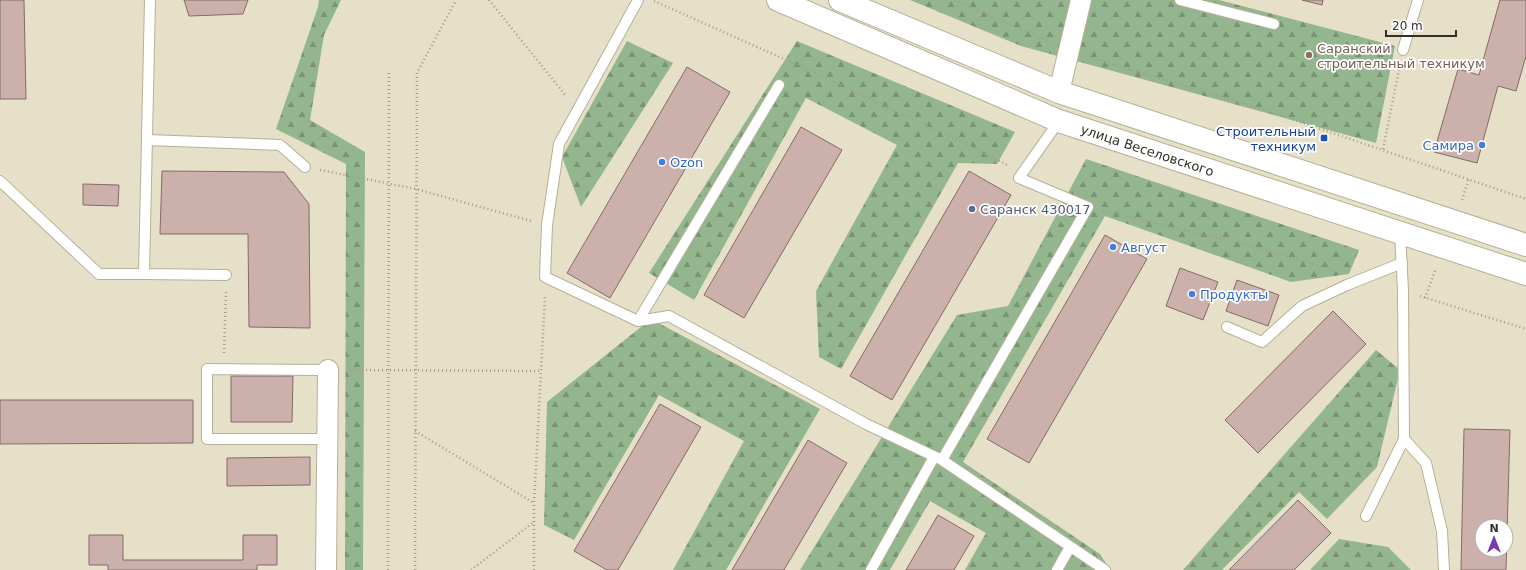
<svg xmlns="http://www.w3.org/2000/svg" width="1526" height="570" viewBox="0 0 1526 570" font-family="'DejaVu Sans',sans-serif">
<defs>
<pattern id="forest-firs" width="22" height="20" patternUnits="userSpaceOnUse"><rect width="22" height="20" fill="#93b68e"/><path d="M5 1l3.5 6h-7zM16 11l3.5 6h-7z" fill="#799474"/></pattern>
</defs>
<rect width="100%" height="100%" fill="#e7e0c8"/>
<path fill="url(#forest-firs)" d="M319,0h22l-17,35 -14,85 55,32 -2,418h-18l1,-406 -70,-35 42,-122z
M910,0h309l176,46 -19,97 -355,-97z
M627,41l46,22 -92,144 -19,-50z
M797,41l218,91 -18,32 -39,-1 -117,206 -22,-12 -3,-66 81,-146 -91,-47 -112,202 -45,-27z
M1086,159l273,91 -10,24 -58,8 -186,-66 -142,246 137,92 10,16h-145l21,-37 -56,-32 -40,69h-90l157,-255 51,-9z
M651,319l169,90 -94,161h-53l71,-129 -85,-46 -85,145 -30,-15 3,-123z
M1376,350l24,20 -23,97 -50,52 -28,-27 -77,78h-39z
M1339,539l49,8 23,23h-101z"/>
<path fill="#cbb0ac" stroke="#846b68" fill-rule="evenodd" d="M0,0h24l2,99h-26z
M184,0h64l-5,14 -54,2z
M1302,0h21l-1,5z
M1500,0h26v56l-10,35 -18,-5 -21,77 -43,-11 24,-83 21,6z
M687,67l43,25 -120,206 -43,-25z
M801,127l41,23 -98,168 -40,-23z
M162,171l122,1 25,32 1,124 -61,-1 -1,-93h-88z
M969,171l42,24 -119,205 -42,-24z
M83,184l36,1 -1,21 -35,-1z
M1105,235l42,24 -118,204 -42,-24z
M1180,268l38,14 -15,38 -37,-14z
M1237,280l42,15 -11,31 -42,-15z
M1333,311l33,33 -108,109 -33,-33z
M231,376h62l-1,46h-61z
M0,400h193v43l-193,1z
M660,404l41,23 -83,143h-11l-33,-19z
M1464,429l46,1 -4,140h-45zM1482,526h24v24h-24z
M808,440l39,23 -63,107h-52z
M310,457v28l-83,1v-28z
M1298,500l33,33 -37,37h-65z
M938,515l36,21 -20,34h-48z
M89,535h34v25h120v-25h34v30h-20v5h-149v-5h-19z"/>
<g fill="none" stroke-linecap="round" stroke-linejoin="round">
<g stroke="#b6b098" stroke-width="12">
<path id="lane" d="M150,0l-6,274 82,1
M638,0l-79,144 -12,81 -2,52 93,44 31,-5 197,108 76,36 146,-253 -69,-29 40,-57
M1180,0l94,24
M1403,50l15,-50
M147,140l133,5 25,22
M0,181l99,93h45
M1400,232l3,59 1,148 22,24 16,68 2,39
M638,321l141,-236
M1227,327l35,15 40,-36 45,-21 55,-22
M327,439h-120v-70l121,1
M942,460l163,110
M1366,516l38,-77
M871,570l63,-113
M1057,570l13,-23"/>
</g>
<g stroke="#b6b098" stroke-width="22">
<path id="street" d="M1059,92l22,-92
M326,570l2,-200"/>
</g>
<g stroke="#b6b098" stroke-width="24">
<g id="secondary">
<path id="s1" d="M778,0l281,121 467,153"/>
<path d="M840,0l219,92 467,153"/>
</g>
</g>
<path stroke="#a19c8a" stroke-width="2.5" stroke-dasharray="1 3" stroke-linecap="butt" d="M489,0l77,96
M955,0l93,41
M654,1l139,62 176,82 40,21
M1090,57l175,53 261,89
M1383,149l17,-84
M320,170l96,19 115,32
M1462,200l7,-22
M1103,211l142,33 91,27
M1420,296l106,33
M1425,298l11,-30
M224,353l2,-61
M350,370l191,1
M415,431l119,72
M388,570l1,-497
M415,570l2,-497 39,-73
M471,570l63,-48
M534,570v-67l11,-208"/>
<use href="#lane" stroke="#fff" stroke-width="10"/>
<use href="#street" stroke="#fff" stroke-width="20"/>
<use href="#secondary" stroke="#fff" stroke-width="22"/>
</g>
<circle fill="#8d6e63" stroke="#fff" stroke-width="1.5" cx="1309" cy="55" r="4"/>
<rect fill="#1a4fb4" stroke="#fff" stroke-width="1.5" x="1320" y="134" width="8" height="8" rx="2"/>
<g fill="#3f7fe0" stroke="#fff" stroke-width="1.5">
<circle cx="1482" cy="145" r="4"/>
<circle cx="662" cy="162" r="4"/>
<circle cx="1113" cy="247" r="4"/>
<circle cx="1192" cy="294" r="4"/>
</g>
<circle fill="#5c6f8a" stroke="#fff" stroke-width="1.5" cx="972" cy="209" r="4"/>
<g text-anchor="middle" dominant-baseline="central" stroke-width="3.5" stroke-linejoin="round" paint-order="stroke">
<g font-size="13" fill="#785e54" stroke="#fff" text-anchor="start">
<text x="1317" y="48">Саранский<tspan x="1317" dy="15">строительный техникум</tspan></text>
</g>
<g font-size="13" fill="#164399" stroke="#fff" text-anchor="end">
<text x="1316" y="131">Строительный<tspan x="1316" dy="15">техникум</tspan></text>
</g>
<g font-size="13" fill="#366cbe" stroke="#fff" text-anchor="start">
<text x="1474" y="145" text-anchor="end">Самира</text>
<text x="670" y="162">Ozon</text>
<text x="1121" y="247">Август</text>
<text x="1200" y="294">Продукты</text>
</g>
<g font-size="13" fill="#312f26" stroke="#fff">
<text stroke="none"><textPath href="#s1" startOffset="399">улица Веселовского</textPath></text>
</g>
<g font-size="13" fill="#4e5e75" stroke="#fff" text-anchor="start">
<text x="980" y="209">Саранск 430017</text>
</g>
</g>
<g transform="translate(1494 538)"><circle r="19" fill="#ffffff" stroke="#adaca8"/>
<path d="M0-3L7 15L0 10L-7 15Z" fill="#7839ae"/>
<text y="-6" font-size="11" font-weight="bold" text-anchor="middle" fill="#312f26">N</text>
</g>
<path d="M1386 30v6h70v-6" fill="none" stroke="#312f26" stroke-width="2"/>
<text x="1392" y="30" font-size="12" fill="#312f26" stroke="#ffffff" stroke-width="3" paint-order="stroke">20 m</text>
</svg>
